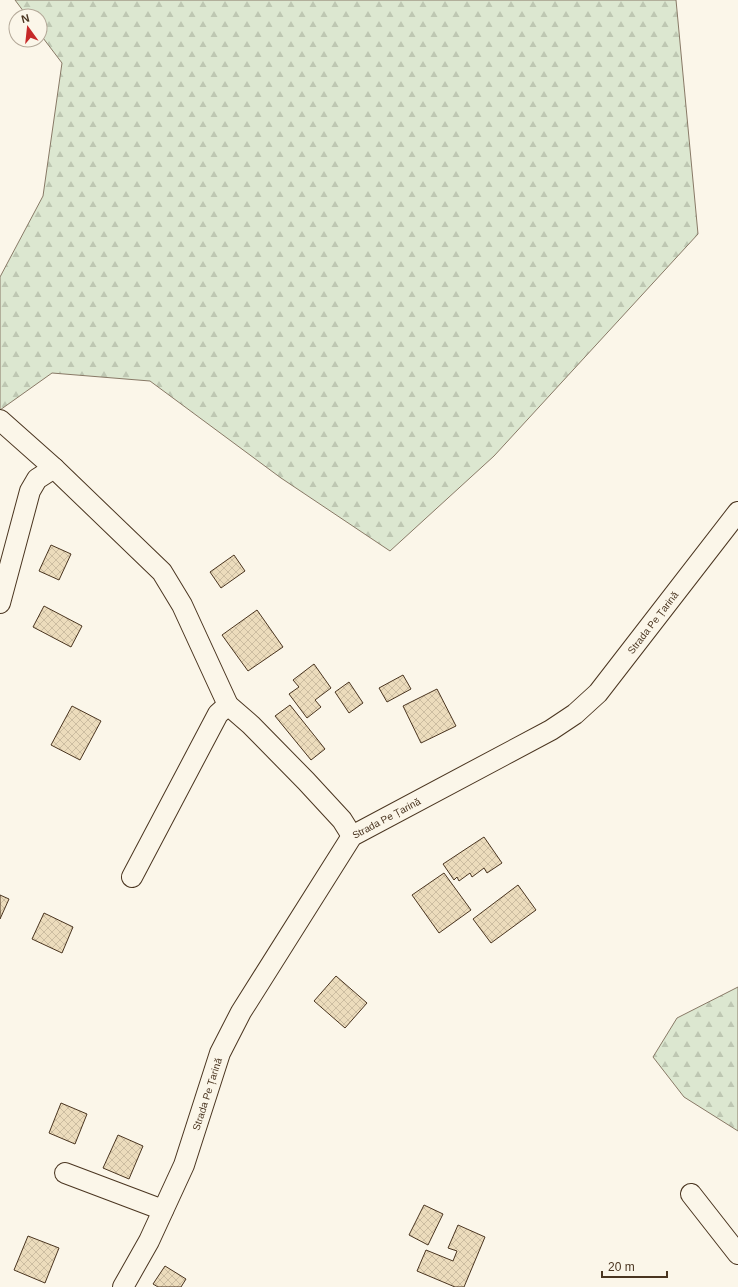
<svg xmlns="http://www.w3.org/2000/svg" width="738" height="1287" viewBox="0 0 738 1287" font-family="Arial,sans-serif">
<defs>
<pattern id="forest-firs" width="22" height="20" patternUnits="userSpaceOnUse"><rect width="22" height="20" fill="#dce7d0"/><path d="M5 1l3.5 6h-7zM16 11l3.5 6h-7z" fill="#bec7b2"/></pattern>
<pattern id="building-cross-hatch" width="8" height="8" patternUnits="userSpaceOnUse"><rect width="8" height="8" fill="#ecdcbc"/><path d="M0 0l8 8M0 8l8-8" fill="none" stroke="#ccbda1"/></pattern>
</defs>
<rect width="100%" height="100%" fill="#fbf6e9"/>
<path fill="url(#forest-firs)" stroke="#887966" d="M15,0h661l22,234 -204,222 -104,95 -109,-73 -131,-97 -98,-8 -52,37v-133l43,-81 19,-133 -22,-29v-18h-13z
M738,987v144l-54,-34 -31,-40 24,-39z"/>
<path fill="url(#building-cross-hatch)" stroke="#4a3520" d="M51,545l20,9 -12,26 -20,-9z
M234,555l11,16 -24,17 -11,-16z
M44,606l38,20 -11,21 -38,-20z
M257,610l26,37 -35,24 -26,-36z
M314,664l17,24 -16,12 6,7 -14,11 -18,-24 10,-7 -6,-7z
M403,675l8,14 -24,13 -8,-14z
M349,682l14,21 -14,10 -14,-21z
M437,689l19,37 -35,17 -18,-37z
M290,705l35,44 -14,11 -36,-44z
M72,706l29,15 -21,39 -29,-15z
M484,837l18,26 -15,10 -3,-5 -12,9 -2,-4 -11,8 -2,-4 -3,3 -11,-16z
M444,873l27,37 -32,23 -27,-38z
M518,885l18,25 -45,33 -18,-24z
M0,895l9,4 -9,20z
M44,913l29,14 -11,26 -30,-14z
M336,976l31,27 -22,25 -31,-27z
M61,1103l26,11 -12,30 -26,-11z
M118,1135l25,11 -14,33 -26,-11z
M424,1205l19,9 -15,31 -19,-10z
M458,1225l27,12 -21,50h-9l-38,-16 9,-21 27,11 4,-10 -9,-3z
M28,1236l31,12 -14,35 -31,-13z
M165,1266l21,13 -5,8h-23l-5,-3z"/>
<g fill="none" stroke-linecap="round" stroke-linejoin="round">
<g stroke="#4a3520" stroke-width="22">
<g id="minor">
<path d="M0,420l54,48 108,104 20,33 46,100 23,20 55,56 36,39 10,16"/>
<path d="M0,603l30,-112 7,-12 17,-11"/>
<path d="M132,877l86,-163 10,-9"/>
<path d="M65,1173l98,37"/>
<path d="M691,1194l47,60"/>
<path id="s1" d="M123,1287l26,-46 35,-76 36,-112 21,-41 111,-176 199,-106 24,-16 23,-21 140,-181"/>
</g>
</g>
<use href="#minor" stroke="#fbf6e9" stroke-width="20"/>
</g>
<g text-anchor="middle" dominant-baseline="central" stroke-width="3" stroke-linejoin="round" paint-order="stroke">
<g font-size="10" fill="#4a3520" stroke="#fbf6e9">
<text stroke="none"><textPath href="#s1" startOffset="883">Strada Pe Țarină</textPath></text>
<text stroke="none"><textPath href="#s1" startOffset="547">Strada Pe Țarină</textPath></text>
<text stroke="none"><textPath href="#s1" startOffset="211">Strada Pe Țarină</textPath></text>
</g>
</g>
<g transform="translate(28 28) rotate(345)"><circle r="19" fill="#fbf6e9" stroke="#b4a999"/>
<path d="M0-3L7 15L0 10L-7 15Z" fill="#c62828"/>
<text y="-6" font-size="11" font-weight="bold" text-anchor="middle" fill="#4a3520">N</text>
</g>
<path d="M602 1271v6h65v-6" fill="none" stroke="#4a3520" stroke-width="2"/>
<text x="608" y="1271" font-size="12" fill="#4a3520" stroke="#fbf6e9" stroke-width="3" paint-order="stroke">20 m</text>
</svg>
